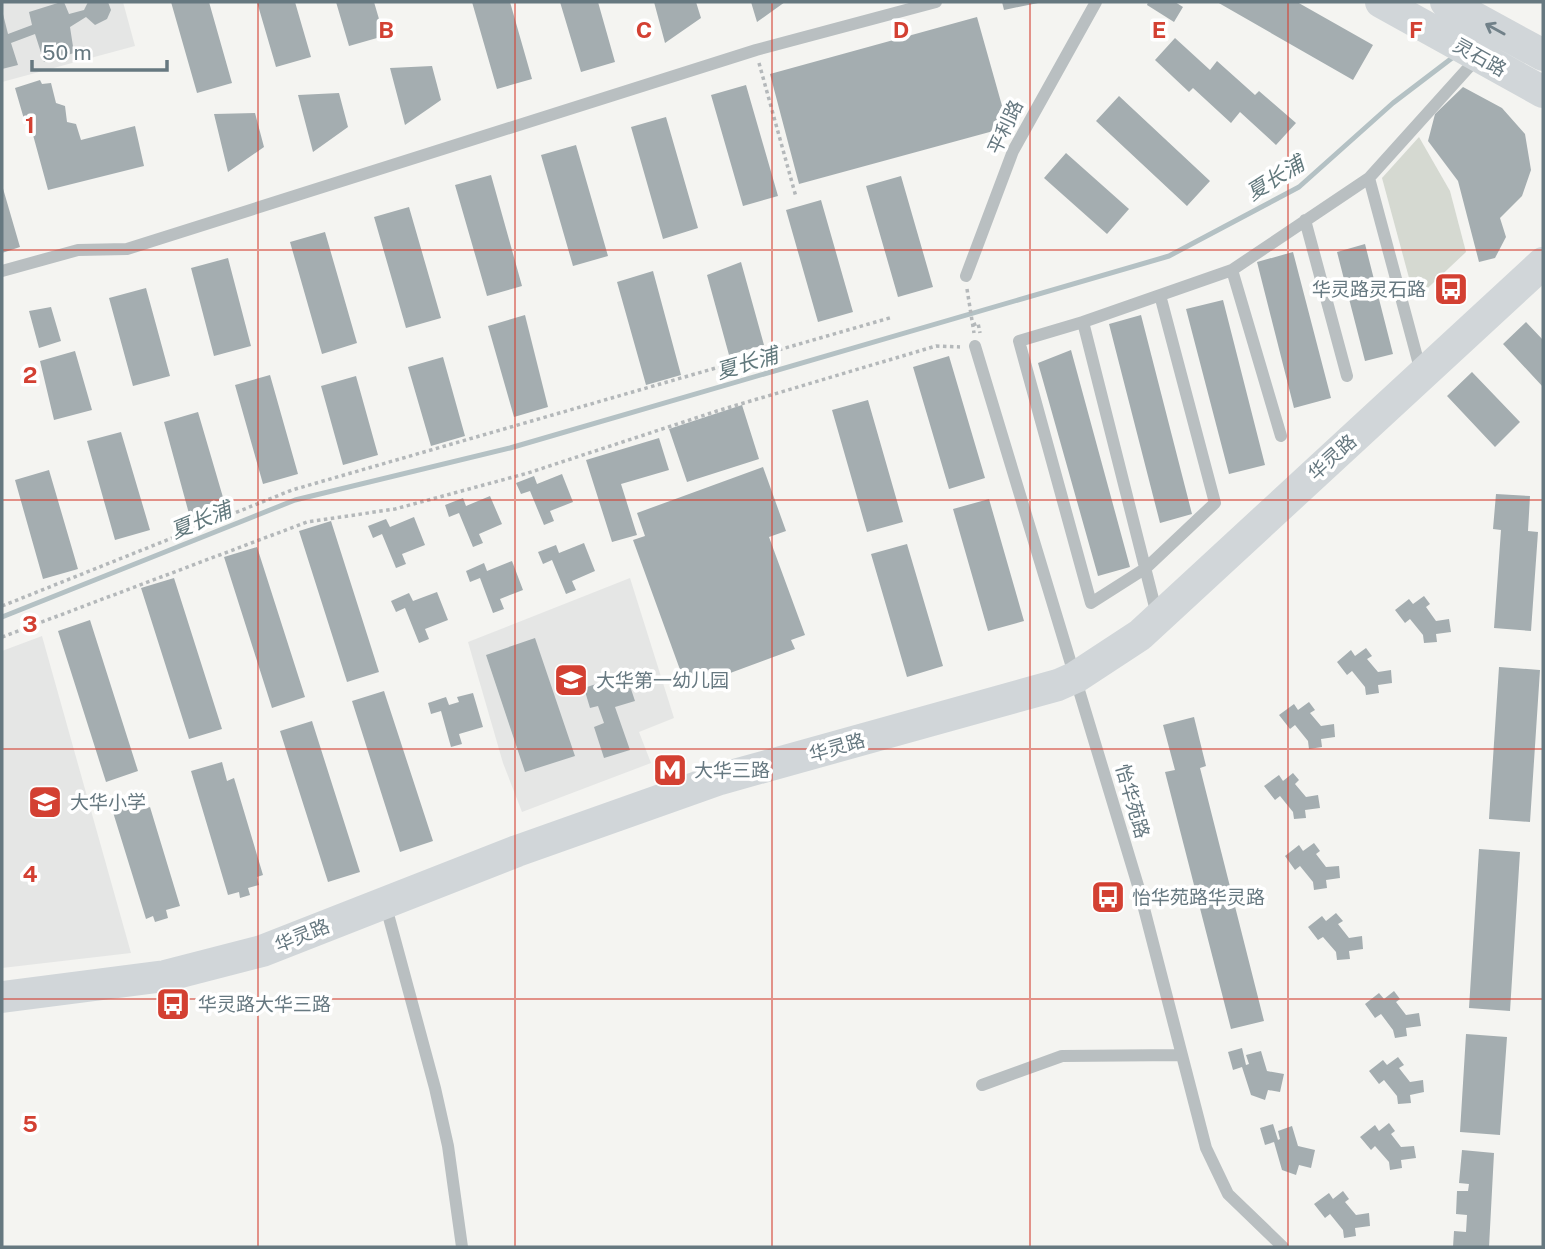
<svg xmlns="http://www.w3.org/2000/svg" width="1545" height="1249" viewBox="0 0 1545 1249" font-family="'Public Sans','Noto Sans SC',sans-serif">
<rect width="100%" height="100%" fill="#f4f4f1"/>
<path fill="#e5e6e5" d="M2,2h121l12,44 -133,36z
M630,578l44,140 -35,14 12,31 -129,49 -19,-49 -35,-121z
M42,636l89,317 -129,15v-317z"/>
<path fill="#d5d9d1" d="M1419,137l31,54 16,61 -51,48 -33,-122z"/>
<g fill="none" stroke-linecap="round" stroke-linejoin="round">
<path stroke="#b4c1c4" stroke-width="5" d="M2,617l293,-117 215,-52 659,-192 130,-69 94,-84 63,-48"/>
</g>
<path fill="#a4adb0" d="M61,2h3l5,12 15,-4 4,-8h20l3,8 -4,9 -12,6 -9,-8 -16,10 4,26 -30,9 -9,-28 -24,9 7,22 -16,4v-59l6,24 24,-9 -3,-13z
M171,2h38l23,81 -35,10z
M257,2h38l16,55 -35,10z
M336,2h38l10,34 -35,10z
M472,2h38l22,77 -35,10z
M560,2h38l17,60 -34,10z
M654,2h42l5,16 -36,25z
M751,2h34l-28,20z
M1002,2h36v1l-34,7z
M1148,2h27l8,5 -9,15 -27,-17z
M1217,2h80l76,43 -20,35z
M977,17l31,110 -209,57 -29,-110z
M1175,38l35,32 7,-9 38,34 4,-4 37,32 -20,22 -36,-33 -9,11 -38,-35 -4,4 -34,-32z
M432,66l9,34 -36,25 -15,-57z
M40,80l2,4 9,-1 5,20 9,3 2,16 9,2 5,16 54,-14 9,40 -96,24 -18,-66 -4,2 -11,-38z
M746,85l32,111 -35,10 -32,-111z
M1463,87l39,21 23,26 6,36 -9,26 -22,22 6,19 -11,21 -16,4 -21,-81 -30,-40 7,-27z
M339,93l9,34 -35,25 -15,-57z
M1119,96l91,85 -23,25 -91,-85z
M255,113l9,34 -36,25 -14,-58z
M666,117l32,111 -35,11 -32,-112z
M576,145l32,111 -35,10 -32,-111z
M1066,153l63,56 -22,25 -63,-56z
M491,175l31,111 -35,10 -32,-111z
M901,176l32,111 -35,10 -32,-111z
M2,185l18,62 -18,6z
M821,200l32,112 -35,10 -32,-112z
M409,207l32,111 -35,10 -32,-111z
M325,232l32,111 -35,11 -32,-112z
M1365,244l28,110 -28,7 -28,-109z
M1293,252l38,146 -37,10 -37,-146z
M228,258l23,88 -37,10 -23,-88z
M741,262l23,83 -35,10 -22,-80z
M653,271l28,104 -35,10 -29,-103z
M146,288l24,88 -37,10 -24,-88z
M1223,300l42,165 -36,9 -43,-165z
M51,307l10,34 -22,7 -10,-37z
M525,315l23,92 -34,10 -26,-91z
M1141,315l51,199 -32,9 -51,-199z
M1526,322l17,18v47l-40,-43z
M1071,350l59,217 -32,9 -60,-213z
M75,351l17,59 -38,10 -14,-59z
M949,356l36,122 -36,11 -36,-122z
M443,357l22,79 -34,10 -23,-79z
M1472,372l48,50 -25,25 -48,-51z
M270,375l28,99 -35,10 -28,-99z
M356,376l22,79 -35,10 -22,-79z
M868,400l35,122 -36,10 -35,-122z
M742,405l17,54 -72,23 -18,-53z
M198,412l29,99 -36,10 -27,-99z
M121,432l29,98 -35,10 -28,-99z
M659,438l10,32 -48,14 16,51 -25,7 -26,-82z
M763,467l23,64 -17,6 36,98 -14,5 4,9 -108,40 -54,-149 12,-4 -8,-23z
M49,470l29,99 -35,10 -28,-99z
M562,474l11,28 -23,9 4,10 -10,4 -14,-34 -9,3 -5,-11 18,-7 3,8z
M1496,494l34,2 -2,35 10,1 -7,99 -37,-3 7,-98 -8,-1z
M490,496l12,28 -23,10 4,9 -10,4 -14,-34 -10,4 -4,-12 18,-7 3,8z
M989,499l35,122 -36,10 -35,-122z
M414,517l11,28 -23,9 4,10 -10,4 -14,-34 -9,4 -5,-12 18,-7 4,8z
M331,521l48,151 -32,10 -48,-151z
M584,543l11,28 -23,10 4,9 -10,4 -14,-34 -9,4 -5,-12 18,-7 3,8z
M907,544l36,122 -36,11 -36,-123z
M257,547l48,150 -33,11 -48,-151z
M512,561l11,29 -23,9 4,10 -11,4 -13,-35 -10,4 -4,-11 18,-8 3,8z
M174,578l48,151 -33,10 -48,-151z
M437,592l11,28 -23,9 4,10 -10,4 -14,-35 -9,4 -5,-11 18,-8 4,8z
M1424,596l6,8 -4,3 10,14 13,-2 2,13 -15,2 1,8 -13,1 -1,-8 -13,-16 -5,4 -10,-13 14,-11 4,5z
M90,620l48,151 -32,11 -48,-151z
M535,638l40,118 -50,16 -39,-117z
M1366,648l6,8 -5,3 11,13 13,-2 1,13 -14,2 1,8 -13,2 -1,-8 -13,-16 -5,4 -10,-13 14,-12 4,6z
M1499,667l41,3 -10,152 -41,-3z
M626,674l9,27 -20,6 15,43 -26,8 -10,-31 10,-4 -6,-17 -8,2 -6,-20z
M384,691l49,150 -33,11 -48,-151z
M473,693l10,34 -24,7 3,10 -11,3 -10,-36 -10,3 -3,-11 18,-6 3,8 10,-3 -2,-5z
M1309,702l6,8 -5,3 11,13 13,-2 1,13 -14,2 1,8 -13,2 -1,-8 -13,-16 -5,4 -11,-14 15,-11 4,6z
M1194,717l12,49 -6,2 64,253 -33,8 -66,-257 10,-2 -12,-45z
M312,721l48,151 -32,10 -48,-151z
M222,762l5,19 7,-3 29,97 -6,2 2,8 -11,3 2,7 -10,3 -1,-6 -11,3 -37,-124z
M1293,773l6,7 -4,4 11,13 12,-2 2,13 -15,2 1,8 -12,1 -1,-7 -13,-16 -5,4 -11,-14 15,-11 4,6z
M131,804l3,8 16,-5 30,99 -14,4 2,8 -13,4 -2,-6 -7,3 -34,-110z
M1314,843l6,8 -4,3 10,13 13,-1 1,12 -14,2 1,8 -13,2 -1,-8 -13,-16 -5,4 -10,-14 14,-11 4,6z
M1479,849l41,3 -10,159 -41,-3z
M1336,913l7,8 -5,3 11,14 13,-2 1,13 -14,2 1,8 -13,1 -1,-8 -13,-15 -5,3 -10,-13 14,-11 4,5z
M1394,991l6,8 -4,3 10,13 13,-2 2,13 -15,2 1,8 -12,2 -2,-8 -12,-16 -6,4 -10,-14 14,-11 5,6z
M1466,1034l41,3 -7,98 -40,-3z
M1242,1048l4,17 3,-1 -3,-9 15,-4 6,20 17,3 -4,18 -12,-2 -3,10 -14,-5 -9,-28 -9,3 -5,-18z
M1398,1057l6,8 -5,3 11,14 13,-2 1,12 -14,3 1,8 -13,1 -1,-8 -13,-16 -5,4 -10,-13 14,-11 4,5z
M1389,1123l6,8 -4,3 10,13 13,-1 2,12 -15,2 1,8 -12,2 -1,-8 -14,-16 -4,4 -11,-13 15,-12 4,6z
M1273,1124l5,16 2,-1 -2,-8 14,-5 6,20 17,4 -4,18 -12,-3 -3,10 -14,-5 -8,-28 -9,3 -5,-17z
M1462,1150l32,3 -5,94h-36l1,-16 12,1 1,-17 -11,-1 1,-23h11l1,-7 -10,-1z
M1343,1191l6,8 -4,3 11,13 13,-2 1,13 -15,2 1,8 -12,2 -1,-8 -13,-16 -5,4 -11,-14 15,-11 4,6z"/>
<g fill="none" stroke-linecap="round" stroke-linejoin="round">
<path stroke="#b4b8ba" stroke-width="3.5" stroke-dasharray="3.5 3.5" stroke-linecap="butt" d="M759,63l37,134
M967,289l7,44
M973,325l5,-2 2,10
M2,606l290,-116 601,-173
M2,637l305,-115 88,-13 133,-36 189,-62 219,-65 24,1"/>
<path stroke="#b9bfc1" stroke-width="12" d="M1369,178l52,194
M1305,220l42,156
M1232,270l49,166
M2,271l76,-21 49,-1 629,-199 180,-48
M966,276l47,-125 83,-149
M1083,322l-64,19 72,262 55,-35 69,-65 -55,-208
M975,346l164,543 67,259 22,46 55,53
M1157,615l-74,-293 149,-52 137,-92 109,-121
M385,903l50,185 13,58 14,101
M982,1085l80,-29 120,-1"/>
<path stroke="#d1d6d9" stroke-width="32" d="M1381,2l162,90
M1446,2l97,53
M2,997l163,-21 97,-25 255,-100 203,-72 338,-94 18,-8 64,-42 403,-372"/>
</g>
<defs><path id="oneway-shaft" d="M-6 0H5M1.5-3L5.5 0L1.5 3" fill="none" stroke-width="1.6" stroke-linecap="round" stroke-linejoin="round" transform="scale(1.75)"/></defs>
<use stroke="#718189" href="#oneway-shaft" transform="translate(1495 29) rotate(-151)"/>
<path fill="none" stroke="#d34032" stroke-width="2" stroke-opacity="0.55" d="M258,2v1245M515,2v1245M772,2v1245M1030,2v1245M1288,2v1245M2,250h1541M2,500h1541M2,749h1541M2,999h1541"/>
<defs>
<g id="bus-square" transform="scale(1.75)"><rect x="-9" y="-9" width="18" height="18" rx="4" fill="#d34032" stroke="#fff"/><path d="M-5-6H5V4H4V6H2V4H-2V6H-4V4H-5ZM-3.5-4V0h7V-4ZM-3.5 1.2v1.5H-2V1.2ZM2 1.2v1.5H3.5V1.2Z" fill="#fff"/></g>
<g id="school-square" transform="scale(1.75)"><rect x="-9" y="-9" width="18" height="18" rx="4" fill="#d34032" stroke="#fff"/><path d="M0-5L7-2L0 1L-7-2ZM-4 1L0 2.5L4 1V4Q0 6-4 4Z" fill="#fff"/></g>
<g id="metro-square" transform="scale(1.75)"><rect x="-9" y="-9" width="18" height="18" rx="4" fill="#d34032" stroke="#fff"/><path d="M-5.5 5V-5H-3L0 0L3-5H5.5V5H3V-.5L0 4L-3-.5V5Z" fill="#fff"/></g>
</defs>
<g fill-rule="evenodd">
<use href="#bus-square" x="1451" y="289"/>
<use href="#school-square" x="571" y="680"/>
<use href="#metro-square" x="670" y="770"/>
<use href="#school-square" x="45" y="802"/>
<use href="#bus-square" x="1108" y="897"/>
<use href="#bus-square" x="173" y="1004"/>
</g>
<g text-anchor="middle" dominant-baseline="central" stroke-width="7" stroke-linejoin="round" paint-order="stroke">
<g font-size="19" fill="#667880" stroke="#fff">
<text transform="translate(1480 57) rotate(29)">灵石路</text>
<text transform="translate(1005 127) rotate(-65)">平利路</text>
<text transform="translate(1332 457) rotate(-42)">华灵路</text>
<text transform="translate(837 747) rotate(-16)">华灵路</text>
<text transform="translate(1133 801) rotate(74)">怡华苑路</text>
<text transform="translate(302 935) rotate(-22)">华灵路</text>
</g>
<g font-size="19" fill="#667880" stroke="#fff" text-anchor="start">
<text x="1426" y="289" text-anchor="end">华灵路灵石路</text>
<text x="596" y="680">大华第一幼儿园</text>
<text x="694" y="770">大华三路</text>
<text x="70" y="802">大华小学</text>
<text x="1132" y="897">怡华苑路华灵路</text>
<text x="198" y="1004">华灵路大华三路</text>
</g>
<g font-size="21" font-style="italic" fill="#62797d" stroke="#fff">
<text transform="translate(1275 178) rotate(-32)">夏长浦</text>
<text transform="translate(747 363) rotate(-16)">夏长浦</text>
<text transform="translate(201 520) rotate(-22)">夏长浦</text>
</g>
</g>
<g font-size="23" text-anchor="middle" font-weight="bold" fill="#d34032" stroke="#fff" stroke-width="7" stroke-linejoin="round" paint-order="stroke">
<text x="386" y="38">B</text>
<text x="644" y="38">C</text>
<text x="901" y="38">D</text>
<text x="1159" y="38">E</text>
<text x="1416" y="38">F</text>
<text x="30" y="133">1</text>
<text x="30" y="383">2</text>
<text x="30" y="632">3</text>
<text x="30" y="882">4</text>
<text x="30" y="1132">5</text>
</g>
<rect width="1545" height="1249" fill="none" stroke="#667880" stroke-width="7"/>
<path d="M32 60v10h135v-10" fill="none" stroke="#667880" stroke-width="3.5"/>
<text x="42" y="60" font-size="21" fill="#667880" stroke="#ffffff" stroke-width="5" paint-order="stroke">50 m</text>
</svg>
